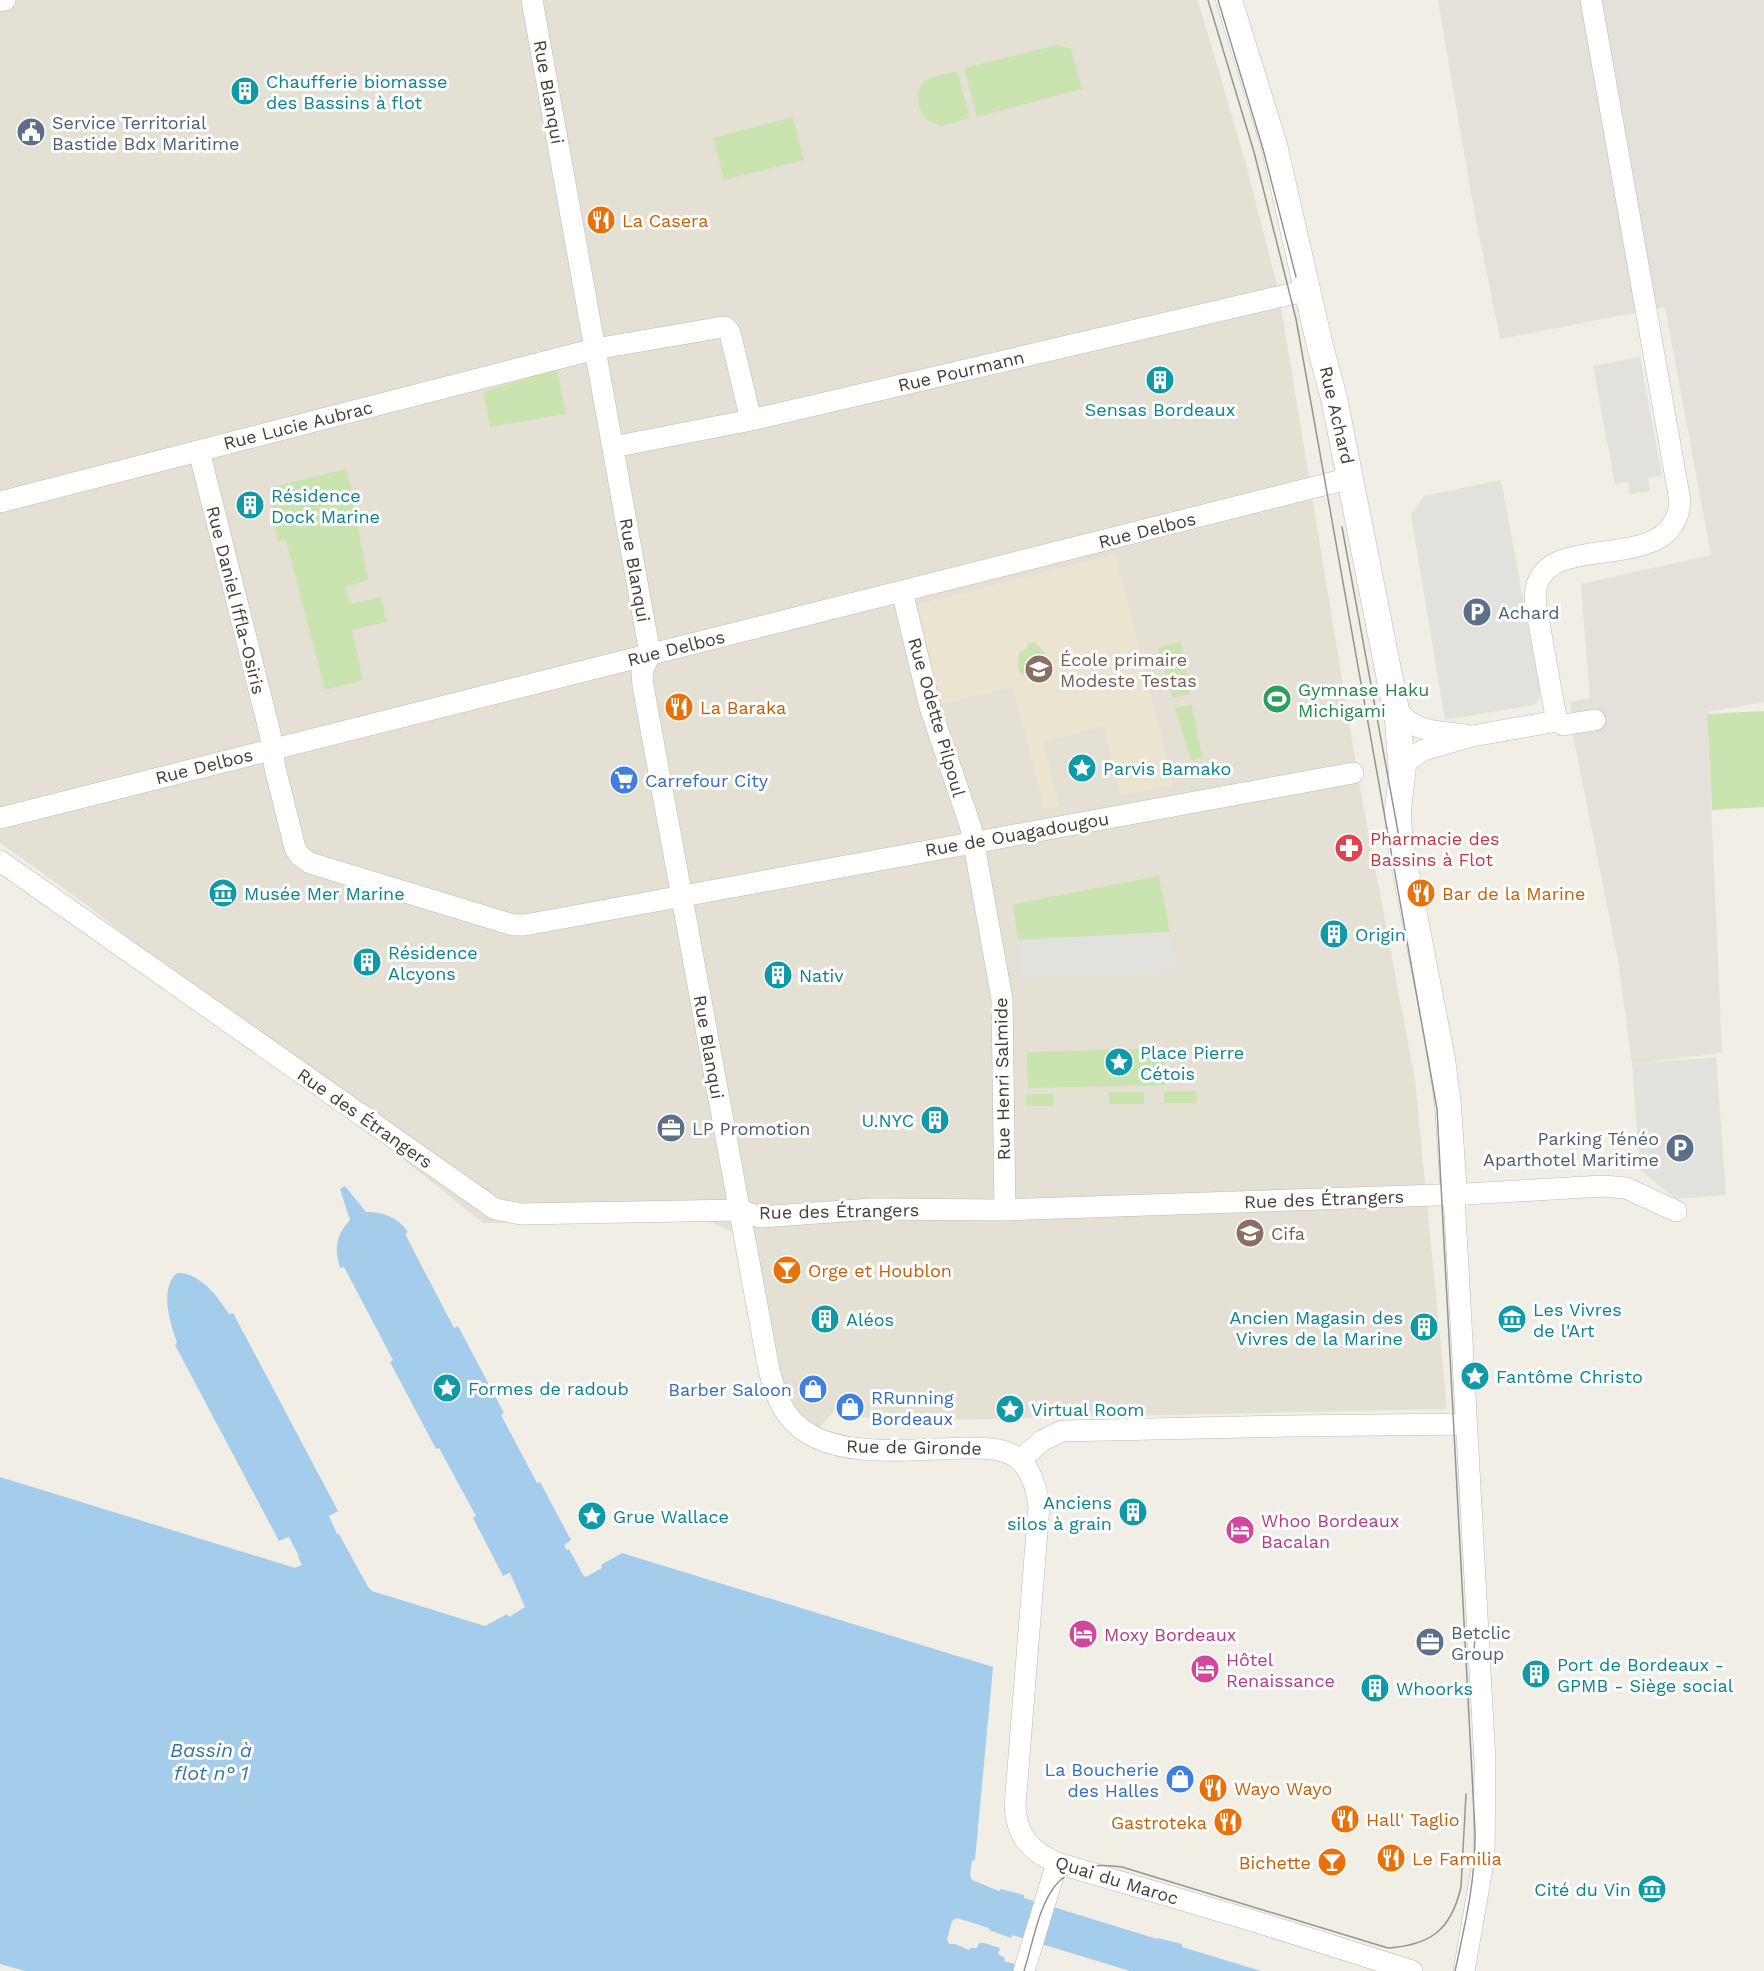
<svg xmlns="http://www.w3.org/2000/svg" width="1764" height="1971" viewBox="0 0 1764 1971" font-family="'Work Sans',sans-serif">
<rect width="100%" height="100%" fill="#f1eee5"/>
<path fill="#e5e0d4" d="M0,0h1198l47,161 33,128 81,493 56,298 32,329 -550,12 -47,-5 -15,-6 -23,26 -23,-19 -45,-180 -38,-17 -223,3 -396,-318 -87,-62z"/>
<path fill="#e4e0da" d="M1438,0h326v702l-57,10 15,341 -90,11 -14,-104 -45,-224 -3,-34 20,-4 -9,-114 130,-29 -46,-248 -165,32 -26,-129z"/>
<path fill="#eae4d0" d="M1115,554l59,231 -53,10 -18,-69 -60,16 16,64 -15,3 -31,-122 -71,17 -25,-99z"/>
<path fill="#cae4b0" d="M1057,45l14,3 11,41 -105,28 -13,-49z
M957,71l13,47 -29,8c-4,-2 -9,-4 -13,-6 -11,-8 -15,-29 -3,-39 8,-6 22,-7 32,-10z
M793,117l11,43 -80,20 -11,-42z
M557,369l9,45 -76,13 -7,-35z
M347,469l21,111 -22,7 4,17 31,-7 4,19 5,5 -38,9 11,50 -38,10 -39,-150 -8,2 -10,-54z
M1029,642c9,0 15,10 20,17 -4,14 -15,14 -27,17l-4,-8 1,-15 7,-4z
M1181,642l9,52 -17,4 -15,-50z
M1192,705l10,53 -11,2 -16,-52z
M1764,711v96l-52,3 -5,-96z
M1159,876l11,56 -152,8 -5,-36z
M1164,1048l1,37 -137,3 -1,-36z
M1164,1091h32l1,12h-33z
M1109,1092h35v12h-35z
M1026,1094h27v12h-27z"/>
<path fill="#e3e1dd" d="M1640,357l22,119 -14,2 2,13 -20,3 -2,-12 -13,2 -22,-118z
M1501,480l39,209 -1,10 -5,6 -89,15 -34,-205 13,-19z
M1170,932l7,37h-16v5l-140,3 -3,-37z
M1716,1057l10,138 -50,4 -36,-29 -8,-106z"/>
<path fill="#a4cceb" d="M345,1186l21,26c18,0 31,5 42,20l-3,2 49,94 4,-2 46,87 -3,2 36,68 3,-1 31,58 -7,5 3,5 2,-1 14,26 3,2 16,-9 -1,-3 21,-12 371,114 -18,193 -3,1 -2,14 2,5 27,11 2,-2 23,6v3l133,41 1,-1 24,6v3l79,24h-131l-118,-36 -1,3 -22,-8v-2l-32,-10 -5,3 -5,18 2,5h6l14,6 1,-2h7l2,-5h5l16,5 -2,6 7,4 -1,3 34,10h-1013l-25,-7v-487l295,91 7,-3 -4,-8 1,-1 -10,-19 -10,4 -104,-196 2,-3c-7,-19 -18,-53 0,-69 22,-2 42,25 52,41l4,-1 105,198 -9,5 8,18h2l29,53 4,4 113,35 22,-12 2,3 16,-10 -15,-34 -7,3 -30,-58 3,-2 -37,-68 -3,1 -46,-87 3,-2 -49,-93 -4,1c-6,-19 -4,-33 10,-48l-10,-31z"/>
<g fill="none" stroke-linecap="round" stroke-linejoin="round">
<g stroke="#bfb9ab" stroke-width="22">
<path id="minor" d="M532,0l118,654 -8,18 1,14 125,679c5,22 12,46 30,61 38,34 117,23 165,22 19,0 42,-1 57,12 12,12 17,30 19,46l-24,300c2,31 15,45 42,57l200,59 155,49
M0,1l5,-1
M613,447l138,-27 557,-130
M199,451l71,282 5,35 20,80 5,8 10,7 203,62h12l828,-152
M0,502l595,-153 122,-21 8,-1 5,6 21,87
M902,591l28,116 41,121 31,171 3,211
M1394,704c14,29 43,27 71,31
M1557,721c-6,-29 -11,-58 -16,-87 -2,-14 -8,-31 -5,-45 12,-62 139,-10 144,-88l-89,-501
M1402,775l6,-15 16,-10 48,-14 85,-15 6,4 32,-5
M0,818l1351,-340
M0,861l495,348 26,5 218,-4 21,7 112,-8 133,1 461,-16 137,-8 23,2 50,23
M1454,1195l31,567 -1,95 -20,114
M1020,1460l23,-20 19,-9 227,-5 177,-2
M1024,1971l33,-108"/>
</g>
<g stroke="#bfb9ab" stroke-width="27">
<path id="tertiary" d="M1229,0l45,145 46,201 14,52 64,322 4,55 -4,34 1,28 43,222 6,47 6,89"/>
</g>
<use href="#minor" stroke="#fff" stroke-width="21"/>
<use href="#tertiary" stroke="#fff" stroke-width="26"/>
<path stroke="#949494" stroke-width="1.5" d="M1208,0l46,152 42,167 141,790 38,722c1,47 -10,94 -20,140
M1218,0l45,149 33,128
M1342,527l57,310
M1473,1660l3,-33
M1024,1971c18,-59 20,-116 98,-104l266,81c43,-3 63,-18 73,-61l5,-93"/>
</g>
<defs>
<g id="building-disc" transform="scale(1.5)"><circle r="9.5" fill="#0f9aa8" stroke="#fff"/><path d="M-4-6H4V6H1V3H-1V6H-4ZM-2.5-4.3h1.7v1.8h-1.7ZM.8-4.3h1.7v1.8H.8ZM-2.5-1h1.7V.8h-1.7ZM.8-1h1.7V.8H.8Z" fill="#fff"/></g>
<g id="civic-disc" transform="scale(1.5)"><circle r="9.5" fill="#5c6f8a" stroke="#fff"/><path d="M-.6-6.5H3V-4.5H.6V-3L4-1V1h2V6H-6V1h2V-1L-.6-3ZM-1.2 2.5V6h2.4V2.5Z" fill="#fff"/></g>
<g id="restaurant-disc" transform="scale(1.5)"><circle r="9.5" fill="#e8710a" stroke="#fff"/><path d="M-5-6h1v4h1v-4h1v4h1v-4h1v5L-1.5 .5V6h-2V.5L-5-1ZM5-6V6H3V1.5H1.5Q1.5-4 5-6Z" fill="#fff"/></g>
<g id="parking-disc" transform="scale(1.5)"><circle r="9.5" fill="#5c6f8a" stroke="#fff"/><path d="M-3.5-5.5H1a3.5 3.5 0 0 1 0 7H-1V5.5H-3.5ZM-1-3.4V-.6H.8a1.4 1.4 0 0 0 0-2.8Z" fill="#fff"/></g>
<g id="school-disc" transform="scale(1.5)"><circle r="9.5" fill="#8d6e63" stroke="#fff"/><path d="M0-5L7-2L0 1L-7-2ZM-4 1L0 2.5L4 1V4Q0 6-4 4Z" fill="#fff"/></g>
<g id="stadium-disc" transform="scale(1.5)"><circle r="9.5" fill="#2e9e5b" stroke="#fff"/><path d="M0-5a6.5 5 0 1 0 0 10a6.5 5 0 1 0 0-10ZM-3.5-1.8h7v3.6h-7Z" fill="#fff"/></g>
<g id="sight-disc" transform="scale(1.5)"><circle r="9.5" fill="#0f9aa8" stroke="#fff"/><path d="M0-6L1.8-2.2L6-1.7L2.9 1.2L3.7 5.4L0 3.3L-3.7 5.4L-2.9 1.2L-6-1.7L-1.8-2.2Z" fill="#fff"/></g>
<g id="supermarket-disc" transform="scale(1.5)"><circle r="9.5" fill="#3f7fe0" stroke="#fff"/><path d="M-6-5.5h2.5l.6 2H6L4.5 2H-2.5L-4.4-4H-6ZM-1.5 3.2a1.3 1.3 0 1 0 .1 0ZM3 3.2a1.3 1.3 0 1 0 .1 0Z" fill="#fff"/></g>
<g id="pharmacy-disc" transform="scale(1.5)"><circle r="9.5" fill="#e0444e" stroke="#fff"/><path d="M-2-6h4v4h4v4h-4v4h-4v-4h-4v-4h4Z" fill="#fff"/></g>
<g id="museum-disc" transform="scale(1.5)"><circle r="9.5" fill="#0f9aa8" stroke="#fff"/><path d="M0-6L6-3V-2H-6V-3ZM-5-1h2V3h-2ZM-1-1h2V3h-2ZM3-1h2V3H3ZM-6 4H6V6H-6Z" fill="#fff"/></g>
<g id="office-disc" transform="scale(1.5)"><circle r="9.5" fill="#5c6f8a" stroke="#fff"/><path d="M-6-3h4V-5.5h4V-3h4V5H-6ZM-1-4.5V-3h2v-1.5ZM-6 0V1H6V0Z" fill="#fff"/></g>
<g id="university-disc" transform="scale(1.5)"><circle r="9.5" fill="#8d6e63" stroke="#fff"/><path d="M0-5L7-2L0 1L-7-2ZM-4 1L0 2.5L4 1V4Q0 6-4 4Z" fill="#fff"/></g>
<g id="bar-disc" transform="scale(1.5)"><circle r="9.5" fill="#e8710a" stroke="#fff"/><path d="M-6-5H6L.8 .8V4.5H3.5V6h-7V4.5H-.8V.8Z" fill="#fff"/></g>
<g id="shop-disc" transform="scale(1.5)"><circle r="9.5" fill="#3f7fe0" stroke="#fff"/><path d="M-5-2.5h2.3a2.7 3.5 0 0 1 5.4 0H5L5.5 6h-11ZM-1.5-2.5h3a1.5 2.3 0 0 0-3 0Z" fill="#fff"/></g>
<g id="hotel-disc" transform="scale(1.5)"><circle r="9.5" fill="#d1479c" stroke="#fff"/><path d="M-6-4.5h1.5V1H6V5H4.5V3h-9V5H-6ZM-4 0a1.8 1.8 0 1 1 3.6 0ZM.5 0V-2.5h3Q6-2.5 6 0Z" fill="#fff"/></g>
</defs>
<g fill-rule="evenodd">
<use href="#building-disc" x="245" y="91"/>
<use href="#civic-disc" x="31" y="132"/>
<use href="#restaurant-disc" x="601" y="220"/>
<use href="#building-disc" x="1160" y="380"/>
<use href="#building-disc" x="250" y="505"/>
<use href="#parking-disc" x="1477" y="612"/>
<use href="#school-disc" x="1039" y="669"/>
<use href="#stadium-disc" x="1277" y="699"/>
<use href="#restaurant-disc" x="679" y="707"/>
<use href="#sight-disc" x="1082" y="768"/>
<use href="#supermarket-disc" x="624" y="780"/>
<use href="#pharmacy-disc" x="1349" y="848"/>
<use href="#museum-disc" x="223" y="893"/>
<use href="#restaurant-disc" x="1421" y="893"/>
<use href="#building-disc" x="1334" y="934"/>
<use href="#building-disc" x="367" y="962"/>
<use href="#building-disc" x="778" y="975"/>
<use href="#sight-disc" x="1119" y="1062"/>
<use href="#building-disc" x="935" y="1120"/>
<use href="#office-disc" x="671" y="1128"/>
<use href="#parking-disc" x="1680" y="1148"/>
<use href="#university-disc" x="1250" y="1233"/>
<use href="#bar-disc" x="787" y="1270"/>
<use href="#building-disc" x="825" y="1319"/>
<use href="#museum-disc" x="1512" y="1319"/>
<use href="#building-disc" x="1424" y="1327"/>
<use href="#sight-disc" x="1475" y="1376"/>
<use href="#sight-disc" x="447" y="1388"/>
<use href="#shop-disc" x="813" y="1389"/>
<use href="#shop-disc" x="850" y="1407"/>
<use href="#sight-disc" x="1010" y="1409"/>
<use href="#building-disc" x="1133" y="1512"/>
<use href="#sight-disc" x="592" y="1516"/>
<use href="#hotel-disc" x="1240" y="1530"/>
<use href="#hotel-disc" x="1083" y="1634"/>
<use href="#office-disc" x="1430" y="1642"/>
<use href="#hotel-disc" x="1205" y="1669"/>
<use href="#building-disc" x="1536" y="1674"/>
<use href="#building-disc" x="1375" y="1688"/>
<use href="#shop-disc" x="1180" y="1779"/>
<use href="#restaurant-disc" x="1213" y="1788"/>
<use href="#restaurant-disc" x="1345" y="1819"/>
<use href="#restaurant-disc" x="1228" y="1822"/>
<use href="#restaurant-disc" x="1391" y="1858"/>
<use href="#bar-disc" x="1332" y="1862"/>
<use href="#museum-disc" x="1652" y="1889"/>
</g>
<g text-anchor="middle" dominant-baseline="central" stroke-width="6" stroke-linejoin="round" paint-order="stroke">
<g font-size="18" fill="#0d838f" stroke="#fff" text-anchor="start">
<text x="266" y="81">Chaufferie biomasse<tspan x="266" dy="21">des Bassins à flot</tspan></text>
<text x="1160" y="409" text-anchor="middle">Sensas Bordeaux</text>
<text x="271" y="495">Résidence<tspan x="271" dy="21">Dock Marine</tspan></text>
<text x="1103" y="768">Parvis Bamako</text>
<text x="244" y="893">Musée Mer Marine</text>
<text x="1355" y="934">Origin</text>
<text x="388" y="952">Résidence<tspan x="388" dy="21">Alcyons</tspan></text>
<text x="799" y="975">Nativ</text>
<text x="1140" y="1052">Place Pierre<tspan x="1140" dy="21">Cétois</tspan></text>
<text x="914" y="1120" text-anchor="end">U.NYC</text>
<text x="1533" y="1309">Les Vivres<tspan x="1533" dy="21">de l'Art</tspan></text>
<text x="1403" y="1317" text-anchor="end">Ancien Magasin des<tspan x="1403" dy="21">Vivres de la Marine</tspan></text>
<text x="846" y="1319">Aléos</text>
<text x="1496" y="1376">Fantôme Christo</text>
<text x="468" y="1388">Formes de radoub</text>
<text x="1031" y="1409">Virtual Room</text>
<text x="1112" y="1502" text-anchor="end">Anciens<tspan x="1112" dy="21">silos à grain</tspan></text>
<text x="613" y="1516">Grue Wallace</text>
<text x="1557" y="1664">Port de Bordeaux -<tspan x="1557" dy="21">GPMB - Siège social</tspan></text>
<text x="1396" y="1688">Whoorks</text>
<text x="1631" y="1889" text-anchor="end">Cité du Vin</text>
</g>
<g font-size="18" fill="#443e35" stroke="#fff">
<text transform="translate(549 92) rotate(80)">Rue Blanqui</text>
<text transform="translate(961 371) rotate(-13)">Rue Pourmann</text>
<text transform="translate(1337 415) rotate(77)">Rue Achard</text>
<text transform="translate(298 425) rotate(-14)">Rue Lucie Aubrac</text>
<text transform="translate(1147 530) rotate(-14)">Rue Delbos</text>
<text transform="translate(635 570) rotate(80)">Rue Blanqui</text>
<text transform="translate(236 600) rotate(76)">Rue Daniel Iffla-Osiris</text>
<text transform="translate(676 648) rotate(-14)">Rue Delbos</text>
<text transform="translate(937 717) rotate(74)">Rue Odette Pilpoul</text>
<text transform="translate(204 766) rotate(-14)">Rue Delbos</text>
<text transform="translate(1017 834) rotate(-10)">Rue de Ouagadougou</text>
<text transform="translate(709 1047) rotate(80)">Rue Blanqui</text>
<text transform="translate(1002 1079) rotate(-91)">Rue Henri Salmide</text>
<text transform="translate(365 1118) rotate(35)">Rue des Étrangers</text>
<text transform="translate(1324 1199) rotate(-2)">Rue des Étrangers</text>
<text transform="translate(839 1211) rotate(-1)">Rue des Étrangers</text>
<text transform="translate(914 1447) rotate(1)">Rue de Gironde</text>
<text transform="translate(1117 1880) rotate(17)">Quai du Maroc</text>
</g>
<g font-size="18" fill="#4e5e75" stroke="#fff" text-anchor="start">
<text x="52" y="122">Service Territorial<tspan x="52" dy="21">Bastide Bdx Maritime</tspan></text>
<text x="1498" y="612">Achard</text>
<text x="692" y="1128">LP Promotion</text>
<text x="1659" y="1138" text-anchor="end">Parking Ténéo<tspan x="1659" dy="21">Aparthotel Maritime</tspan></text>
<text x="1451" y="1632">Betclic<tspan x="1451" dy="21">Group</tspan></text>
</g>
<g font-size="18" fill="#c56008" stroke="#fff" text-anchor="start">
<text x="622" y="220">La Casera</text>
<text x="700" y="707">La Baraka</text>
<text x="1442" y="893">Bar de la Marine</text>
<text x="808" y="1270">Orge et Houblon</text>
<text x="1234" y="1788">Wayo Wayo</text>
<text x="1366" y="1819">Hall' Taglio</text>
<text x="1207" y="1822" text-anchor="end">Gastroteka</text>
<text x="1412" y="1858">Le Familia</text>
<text x="1311" y="1862" text-anchor="end">Bichette</text>
</g>
<g font-size="18" fill="#785e54" stroke="#fff" text-anchor="start">
<text x="1060" y="659">École primaire<tspan x="1060" dy="21">Modeste Testas</tspan></text>
<text x="1271" y="1233">Cifa</text>
</g>
<g font-size="18" fill="#27864d" stroke="#fff" text-anchor="start">
<text x="1298" y="689">Gymnase Haku<tspan x="1298" dy="21">Michigami</tspan></text>
</g>
<g font-size="18" fill="#366cbe" stroke="#fff" text-anchor="start">
<text x="645" y="780">Carrefour City</text>
<text x="792" y="1389" text-anchor="end">Barber Saloon</text>
<text x="871" y="1397">RRunning<tspan x="871" dy="21">Bordeaux</tspan></text>
<text x="1159" y="1769" text-anchor="end">La Boucherie<tspan x="1159" dy="21">des Halles</tspan></text>
</g>
<g font-size="18" fill="#be3a42" stroke="#fff" text-anchor="start">
<text x="1370" y="838">Pharmacie des<tspan x="1370" dy="21">Bassins à Flot</tspan></text>
</g>
<g font-size="18" fill="#b23c85" stroke="#fff" text-anchor="start">
<text x="1261" y="1520">Whoo Bordeaux<tspan x="1261" dy="21">Bacalan</tspan></text>
<text x="1104" y="1634">Moxy Bordeaux</text>
<text x="1226" y="1659">Hôtel<tspan x="1226" dy="21">Renaissance</tspan></text>
</g>
<g font-size="20" font-style="italic" fill="#3573a8" stroke="#fff">
<text x="211" y="1750">Bassin à<tspan x="211" dy="23">flot n° 1</tspan></text>
</g>
</g>
</svg>
